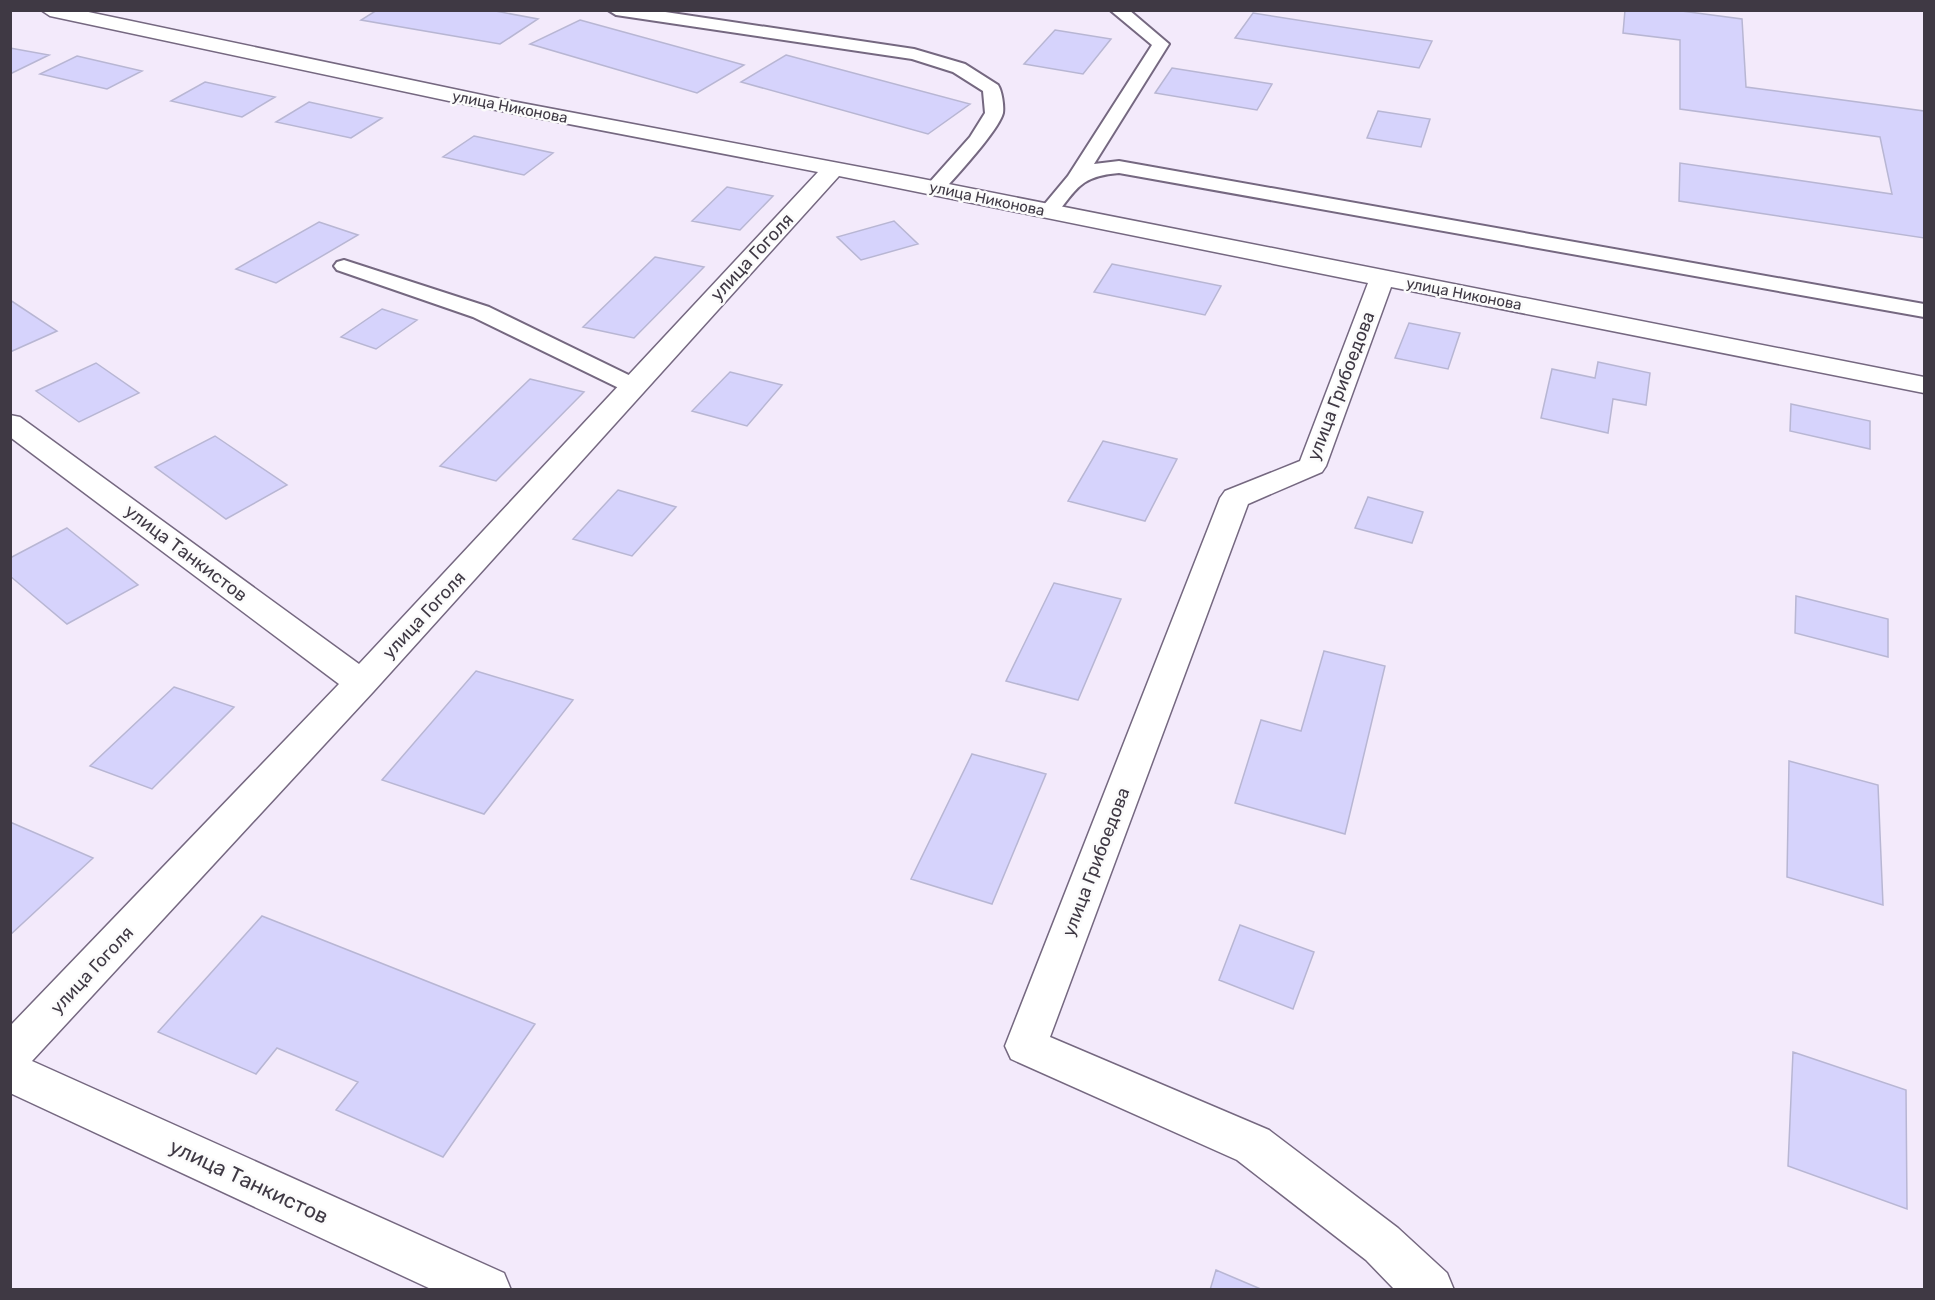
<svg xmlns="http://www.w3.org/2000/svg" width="1935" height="1300" viewBox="0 0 1935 1300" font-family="Rubik,sans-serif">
<rect width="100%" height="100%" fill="#f3eafb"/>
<path fill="#d6d3fc" stroke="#b8b6d3" stroke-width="1.5" d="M377,10h113l48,9 -38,25 -139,-24z
M1625,10h49l68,9 4,68 178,24v127l-245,-37 1,-38 212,31 -12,-57 -200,-28v-69l-57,-7z
M1253,13l179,28 -13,27 -184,-30z
M580,20l164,45 -47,28 -167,-49z
M1055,30l56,9 -28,35 -59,-10z
M10,48l39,7 -39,19z
M786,55l184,49 -42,30 -187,-52z
M77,56l65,15 -35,18 -67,-15z
M1172,68l100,16 -15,26 -102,-17z
M205,82l70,15 -33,20 -71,-16z
M309,102l73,16 -31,20 -75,-16z
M1378,111l52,8 -9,28 -54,-9z
M474,136l79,17 -29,22 -81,-18z
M727,187l46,9 -33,34 -48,-9z
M894,221l24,23 -57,16 -24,-23z
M319,222l39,13 -82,48 -40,-14z
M655,257l49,10 -70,71 -51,-11z
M1112,264l109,22 -16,29 -111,-23z
M10,300l47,31 -47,21z
M382,309l35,11 -41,29 -35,-12z
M1409,323l51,10 -12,36 -53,-11z
M1598,362l52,11 -4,32 -33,-6 -5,34 -67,-15 11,-49 43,9z
M96,363l43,30 -60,29 -43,-31z
M730,372l52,13 -35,41 -55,-15z
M530,379l54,13 -88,89 -56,-15z
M1791,404l79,17v28l-80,-18z
M215,436l72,49 -61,34 -71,-52z
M1103,441l74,18 -32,62 -77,-20z
M618,490l58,17 -44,49 -59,-17z
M1368,497l55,15 -11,31 -57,-15z
M67,528l71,57 -71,39 -57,-48v-18z
M1054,583l67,16 -43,101 -72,-19z
M1796,596l92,23v38l-93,-24z
M1324,651l61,15 -40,168 -110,-31 26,-83 40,11z
M476,671l97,29 -89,114 -102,-34z
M174,687l60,20 -82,82 -62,-23z
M972,754l74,20 -54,130 -81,-25z
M1789,761l89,24 5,120 -96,-28z
M10,822l83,36 -83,77z
M262,916l273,108 -92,133 -107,-47 22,-28 -81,-34 -21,26 -98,-42z
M1240,925l74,27 -21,57 -74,-29z
M1793,1052l113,38 1,119 -119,-43z
M1216,1270l47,20h-53z"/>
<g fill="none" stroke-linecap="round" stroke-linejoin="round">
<g stroke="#756880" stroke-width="4">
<path id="lane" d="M608,10h44l262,39 51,15 33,21c4,6 6,21 5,28 -4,17 -47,63 -60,78h-14l-3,-4 3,-4 41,-46 15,-24 -2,-22 -30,-19 -41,-13 -296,-44z
M1110,10h19l40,34 -75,120 25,-3 805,143v13l-805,-144c-38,3 -42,15 -64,43h-14l-3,-4 30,-36 84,-131z
M344,260l145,47 152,74 4,5 -4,5 -8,2 -8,-2 -152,-74 -136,-47 -3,-4 3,-4z"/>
</g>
<g stroke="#756880" stroke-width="3">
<path id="street" d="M41,10h38l427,90 407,77 1011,200v16l-533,-106 -65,179 -4,6 -74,32 -198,533 219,93 129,98 49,45 7,17h-59l-29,-30 -129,-100 -226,-101 -6,-13 215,-548 5,-7 75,-30 68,-178 -529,-107 -466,516 -341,369 472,212 7,17h-78l-423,-197v-67l329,-342 -329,-247v-22l10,2 339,247 459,-492 -369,-71 -399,-85z"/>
</g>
<use href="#lane" fill="#fff" fill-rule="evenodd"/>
<use href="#street" fill="#fff" fill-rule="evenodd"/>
</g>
<g text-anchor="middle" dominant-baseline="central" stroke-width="5" stroke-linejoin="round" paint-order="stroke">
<g font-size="15" fill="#3f3944" stroke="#fbfbfb">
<text transform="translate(510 107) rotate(11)">улица Никонова</text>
<text transform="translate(987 199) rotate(12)">улица Никонова</text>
<text transform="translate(1464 294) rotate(11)">улица Никонова</text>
</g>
<g font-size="18" fill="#3f3944" stroke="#fbfbfb">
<text transform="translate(752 257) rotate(-47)">улица Гоголя</text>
<text transform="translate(1341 386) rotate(-69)">улица Грибоедова</text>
<text transform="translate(186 553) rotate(37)">улица Танкистов</text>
<text transform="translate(424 615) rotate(-47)">улица Гоголя</text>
<text transform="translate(1096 862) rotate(-69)">улица Грибоедова</text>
<text transform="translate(92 970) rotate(-47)">улица Гоголя</text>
</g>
<g font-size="21" fill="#3f3944" stroke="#fbfbfb">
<text transform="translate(249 1181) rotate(25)">улица Танкистов</text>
</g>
</g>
<rect width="1935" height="1300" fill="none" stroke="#3f3944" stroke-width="24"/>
</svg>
